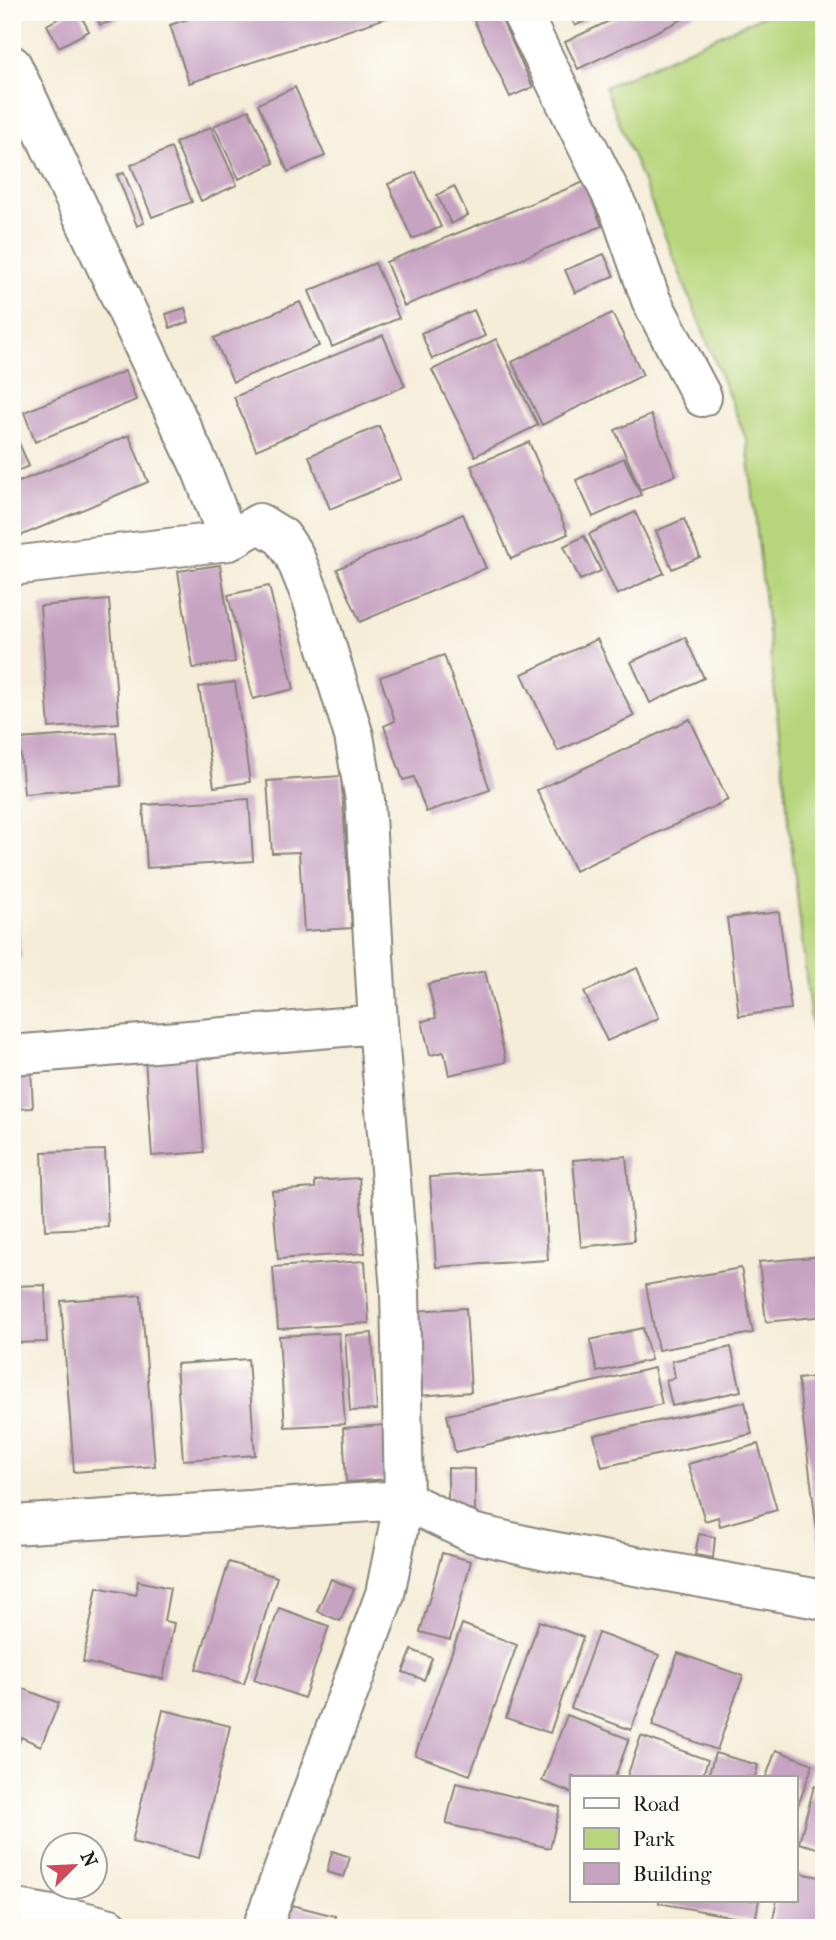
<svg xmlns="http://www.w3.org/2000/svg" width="836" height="1940" viewBox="0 0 836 1940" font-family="'IM FELL French Canon',serif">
<rect width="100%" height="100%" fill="#fdfcf7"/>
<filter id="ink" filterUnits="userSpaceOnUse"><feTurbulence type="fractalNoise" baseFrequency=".0143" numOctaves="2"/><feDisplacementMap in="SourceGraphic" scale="14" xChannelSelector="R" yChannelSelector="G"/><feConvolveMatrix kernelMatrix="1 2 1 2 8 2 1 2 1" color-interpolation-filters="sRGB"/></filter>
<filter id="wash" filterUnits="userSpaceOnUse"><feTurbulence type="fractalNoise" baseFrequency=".00686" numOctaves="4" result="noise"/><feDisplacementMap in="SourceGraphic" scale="28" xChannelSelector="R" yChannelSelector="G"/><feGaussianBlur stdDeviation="1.57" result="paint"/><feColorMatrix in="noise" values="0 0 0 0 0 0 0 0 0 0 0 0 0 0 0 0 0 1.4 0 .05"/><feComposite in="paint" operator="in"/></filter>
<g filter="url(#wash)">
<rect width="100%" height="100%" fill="#f5edd8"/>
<path fill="#b7d67c" stroke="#6a794c" stroke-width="2" d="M771,12h53v1084l-7,-20 -70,-635 -142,-354z"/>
<g id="blocks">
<path fill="#c7a3c2" d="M70,12h9l10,19 -30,16 -12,-22z
M95,12h41v1l-36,12z
M209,12h192v1l-212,70 -19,-58z
M470,12h28l35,75 -23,10z
M568,12h34l-27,14z
M628,12h70l-120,57 -13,-27z
M295,87l30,69 -37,16 -30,-68z
M249,110l25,53 -35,16 -25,-53z
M211,127l26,58 -36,16 -26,-58z
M171,148l21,54 -40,15 -21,-52z
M416,172l25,55 -29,12 -24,-55z
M124,173l20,50 -7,3 -20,-51z
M584,182l18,44 -198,80 -18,-44z
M454,186l14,29 -17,9 -14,-29z
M604,254l10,22 -39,17 -10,-23z
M375,263l24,55 -67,29 -23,-56z
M300,302l19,44 -86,36 -19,-44z
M185,308l4,14 -19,6 -4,-14z
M474,310l11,26 -53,23 -11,-26z
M612,313l31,62 -101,50 -30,-63z
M383,335l22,51 -149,64 -22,-53z
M496,339l42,86 -63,31 -43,-86z
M125,371l11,29 -101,42 -11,-30z
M651,415l25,60 -36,15 -25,-60z
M379,426l22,53 -71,30 -21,-53z
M12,427l17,39 -17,7z
M129,435l19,47 -130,55 -6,-14v-38z
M529,442l39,92 -57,25 -40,-93z
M624,458l17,37 -48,22 -17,-37z
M635,512l29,61 -47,22 -28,-61z
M463,514l23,54 -126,54 -23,-53z
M684,519l16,38 -28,12 -16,-38z
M584,536l17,35 -21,9 -16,-34z
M220,565l15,97 -42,6 -15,-97z
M269,586l25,103 -41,10 -25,-104z
M109,600l10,123 -70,5 -9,-122z
M685,637l19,41 -54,25 -19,-41z
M597,639l37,77 -76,35 -36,-77z
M444,655l46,135 -64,22 -12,-35 -11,3 -19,-54 11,-5 -15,-44z
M235,682l15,100 -36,5 -15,-100z
M690,719l38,81 -153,71 -38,-81z
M116,732l5,54 -97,8 -5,-55z
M341,776l11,152 -48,3 -5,-79 -27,1 -5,-72z
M249,799l4,62 -106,7 -4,-63z
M12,906h5l4,53h-9z
M779,912l12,97 -52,7 -12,-98z
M637,968l22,50 -52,23 -23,-49z
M485,971l21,91 -57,13 -5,-23 -14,3 -8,-34 14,-3 -8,-34z
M197,1056l7,96 -52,4 -7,-97z
M31,1068l2,40 -21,1v-40z
M12,1115h4l3,84 -7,1z
M105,1150l3,77 -63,3 -3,-78z
M626,1156l8,85 -53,6 -8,-87z
M542,1170l6,90 -112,7 -6,-90z
M359,1178l6,75 -87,6 -6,-68 43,-3v-7z
M824,1256v60l-58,6 -7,-60z
M365,1261l4,62 -91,6 -5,-62z
M741,1268l12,65 -95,17 -12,-65z
M45,1285l2,57 -35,1v-57z
M141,1295l14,171 -81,6 -13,-171z
M466,1308l5,84 -53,4 -6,-85z
M643,1328l8,32 -54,12 -7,-32z
M339,1333l6,91 -60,3 -6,-91z
M372,1333l5,77 -27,1 -5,-76z
M731,1347l10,44 -69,15 -6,-26 9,-2 -3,-17z
M248,1359l7,96 -72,5 -7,-96z
M654,1368l8,36 -207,48 -8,-37z
M824,1376v187h-3l-23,-184z
M745,1402l7,32 -150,33 -8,-32z
M385,1425l4,54 -43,3 -3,-54z
M758,1444l19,66 -57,16 -2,-9 -13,4 -17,-57z
M448,1468l27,1v44l-27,-1z
M699,1534l16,3 -2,21 -18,-3z
M442,1553l29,8 -21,79 -30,-8z
M229,1562l48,15 -33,107 -48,-15z
M331,1579l23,10 -14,32 -23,-10z
M138,1581l32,7 -6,33 10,2 -11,56 -80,-17 14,-75 39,8z
M279,1608l50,18 -25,72 -50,-18z
M539,1621l44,16 -33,96 -44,-15z
M462,1624l55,21 -47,130 -55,-20z
M598,1633l61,22 -28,75 -60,-22z
M412,1650l20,8 -8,22 -21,-8z
M678,1653l65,23 -26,74 -65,-24z
M12,1684l47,19 -18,43 -20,-9 -5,12 -4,-2z
M163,1710l67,16 -31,132 -67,-16z
M567,1715l62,24 -14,38h-43v16l-30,-12z
M641,1736l67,24 -6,17h-75z
M776,1750l37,14 -17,47v-34h-30z
M715,1753l43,12 -3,12h-47z
M456,1783l104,24 -10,41 -104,-24z
M814,1786l10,3v61l-25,-7z
M332,1851l18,6 -6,20 -17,-5z
M796,1872l28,6v50h-53l6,-28h19z
M659,1900h100l-4,21 -96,-18z
M284,1903l51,13 -2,12h-55z"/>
</g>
</g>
<g filter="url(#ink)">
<use href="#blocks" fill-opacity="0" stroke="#88847a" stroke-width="2"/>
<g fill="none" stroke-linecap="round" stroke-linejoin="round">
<g stroke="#88847a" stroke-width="42">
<path id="street" d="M521,12l99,200 31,88 51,97
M12,65l190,406 27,70 30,-18 23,14 12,18 18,44 42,137 11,64 13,224 22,266 4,210 -19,94 -123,334
M12,566l217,-25
M12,1055l366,-31
M12,1525l392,-25 68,33 74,17 278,50
M12,1908l67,12 31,8"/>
</g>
<use href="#street" stroke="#fff" stroke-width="38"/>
</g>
</g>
<rect width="836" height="1940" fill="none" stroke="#fdfcf7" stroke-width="42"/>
<rect x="570" y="1776" width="228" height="126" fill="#fdfcf7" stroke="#a3a29f" stroke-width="2"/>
<rect x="584" y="1798" width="35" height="10" fill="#ffffff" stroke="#a3a29f" stroke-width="2"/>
<text x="633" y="1811" font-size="21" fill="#1c1c1c">Road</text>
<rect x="584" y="1828" width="35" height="21" fill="#b7d67c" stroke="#a3a29f" stroke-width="2"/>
<text x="633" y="1846" font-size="21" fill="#1c1c1c">Park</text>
<rect x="584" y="1863" width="35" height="21" fill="#c7a3c2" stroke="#a3a29f" stroke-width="2"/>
<text x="633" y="1881" font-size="21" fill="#1c1c1c">Building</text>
<g transform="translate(74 1866) rotate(66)"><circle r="33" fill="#fdfcf7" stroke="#a3a29f" stroke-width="2"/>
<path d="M0-5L12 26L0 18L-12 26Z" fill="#d1495b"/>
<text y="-10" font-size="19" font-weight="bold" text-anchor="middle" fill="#1c1c1c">N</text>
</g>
</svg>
